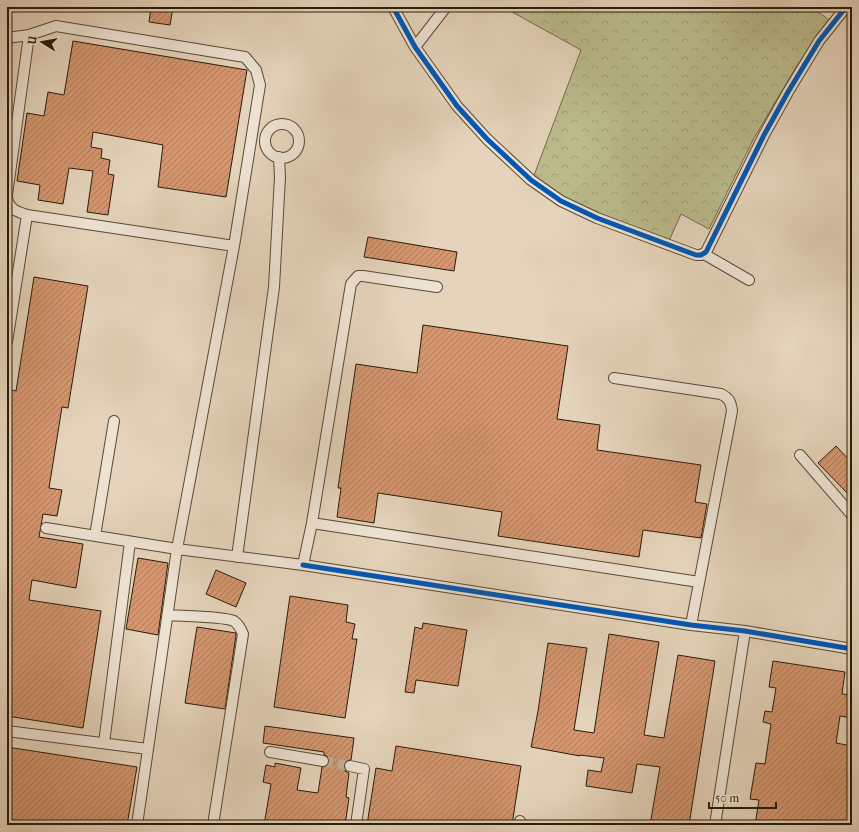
<svg xmlns="http://www.w3.org/2000/svg" width="859" height="832" viewBox="0 0 859 832" font-family="'IM FELL French Canon',serif">
<defs>
<pattern id="forest-crowns" width="20" height="18" patternUnits="userSpaceOnUse"><rect width="20" height="18" fill="#bbbb8c"/><path d="M2 6a3 3 0 1 1 6 0M12 15a3 3 0 1 1 6 0" fill="none" stroke="#a1a077"/></pattern>
<pattern id="building-hatch" width="6" height="6" patternUnits="userSpaceOnUse"><rect width="6" height="6" fill="#d49771"/><path d="M-1 1l2-2M0 6l6-6M5 7l2-2" fill="none" stroke="#ac7a5b"/></pattern>
</defs>
<rect width="100%" height="100%" fill="#e5d4bb"/>
<filter id="stains"><feTurbulence type="fractalNoise" baseFrequency=".005" numOctaves="4"/><feColorMatrix values="0 0 0 0 .2 0 0 0 0 .09 0 0 0 0 .02 0 0 0 .5 -.17"/></filter>
<radialGradient id="worn" r=".72"><stop offset=".6" stop-color="#630" stop-opacity="0"/><stop offset="1" stop-color="#630" stop-opacity=".3"/></radialGradient>
<path fill="url(#forest-crowns)" stroke="#726c4b" d="M503,7h309l17,13 -33,47 -42,71 -45,91 -28,-15 -12,27 -103,-41 -33,-22 48,-128z"/>
<path fill="url(#building-hatch)" stroke="#291c0a" d="M151,7h22l-3,18 -21,-3z
M73,41l174,29 -21,127 -68,-10 5,-42 -70,-13 -2,15 11,2 -1,9 9,2 -2,14 6,1 -6,40 -21,-3 6,-41 -24,-3 -6,36 -25,-4 2,-15 -23,-4 10,-68 17,3 4,-24 16,3z
M368,237l89,15 -3,19 -90,-14z
M34,277l54,9 -20,122 -6,-1 -13,81 13,2 -5,26 -14,-2 -4,23 44,7 -7,44 -44,-8 -3,20 72,11 -18,117 -76,-12v-327l9,2z
M423,325l145,21 -11,73 43,6 -3,25 104,15 -6,37 12,2 -6,34 -58,-8 -4,27 -141,-21 4,-24 -124,-19 -4,30 -37,-6 4,-29h-3l18,-124 61,9z
M836,446l16,17v35l-34,-35z
M138,558l30,5 -10,72 -32,-6z
M216,570l30,13 -10,24 -30,-13z
M290,596l58,9 -2,17 9,2 -3,15h5l-12,79 -71,-11z
M423,623l44,7 -9,56 -42,-6 -2,13 -9,-1 10,-65 7,2z
M197,627l39,6v2l-11,74 -40,-6z
M609,634l50,8 -15,93 20,3 14,-83 37,6 -26,164h-39l10,-58 -23,-3 -5,29 -46,-7 2,-16 13,2 3,-14 -24,-3v1l-49,-9 7,-36 10,-68 39,5 -13,82 20,3z
M773,661l72,11 -3,22 10,1v23l-12,-2 -4,27 16,3v79h-97l4,-25 -9,-1 6,-36 9,1 6,-40 -8,-2 2,-11 7,1 4,-24 -7,-1z
M265,726l89,12 -3,22 -6,1 -1,4 1,6 4,2 -3,24 3,1 -4,27h-81l7,-41 -8,-2 3,-17 9,2v-4l26,5 -4,22 21,3 4,-26 6,-2 1,-3 -2,-6 -3,-1v-3l-61,-9z
M396,746l125,20 -9,59h-145l9,-57 16,3z
M7,747l130,20 -10,58h-120z"/>
<g fill="none" stroke-linecap="round" stroke-linejoin="round">
<path stroke="#bfaf98" stroke-width="10" stroke-dasharray="10 5" stroke-linecap="butt" d="M323,761l27,5"/>
<g stroke="#584a36" stroke-width="12">
<path id="minor" d="M393,7l22,40 42,59 30,33 44,41 30,21 36,17 99,37h5l5,-3 58,-117 24,-43 31,-51 27,-34
M7,38l22,-3 27,-9 189,31 11,13 4,15 -26,161 -57,303 -131,-21
M415,47l31,-40
M265 141a17 17 0 1 1 34 0a17 17 0 1 1-34 0Z
M7,195l22,-160
M7,198c3,12 9,13 20,17l207,31
M704,254l45,26
M7,342l20,-127
M614,378l107,16c8,4 10,8 11,17l-41,214
M800,455l52,60
M312,523l387,59
M95,536l19,-115
M237,557l37,-270 6,-110 -1,-20
M303,565l9,-42 39,-239 7,-8h5l74,11
M168,615c13,1 55,1 66,6 4,3 7,8 9,13l-30,191
M7,731l141,18
M104,743l26,-201
M270,752l53,9
M350,766l14,3 -8,56
M137,825l40,-276 126,16 388,60 54,6 107,18
M519,825l1,-4
M715,825l30,-194"/>
</g>
<use href="#minor" stroke="#eee3d3" stroke-width="10"/>
<g stroke="#eee3d3" stroke-width="8">
<path id="cycleway" d="M393,7l22,40 42,59 30,33 44,41 30,21 36,17 99,37h5l5,-3 58,-117 24,-43 31,-51 27,-34
M303,565l388,60 54,6 107,18"/>
</g>
<use href="#cycleway" stroke="#0057b8" stroke-width="5"/>
</g>
<rect width="859" height="832" fill="none" stroke="#e5d4bb" stroke-width="24"/>
<rect x="8" y="8" width="843" height="816" fill="none" stroke="#291c0a" stroke-width="2"/>
<rect x="12" y="12" width="835" height="808" fill="none" stroke="#291c0a"/>
<g transform="translate(42 42) rotate(281)" stroke="#eee3d3" stroke-width="3" paint-order="stroke">
<path d="M0-3L7 15L0 10L-7 15Z" fill="#291c0a"/>
<text y="-6" font-size="11" font-weight="bold" text-anchor="middle" fill="#291c0a">U</text>
</g>
<path d="M709 802v6h67v-6" fill="none" stroke="#291c0a" stroke-width="2"/>
<text x="715" y="802" font-size="12" fill="#291c0a" stroke="#eee3d3" stroke-width="3" paint-order="stroke">50 m</text>
<rect width="100%" height="100%" filter="url(#stains)"/>
<rect width="100%" height="100%" fill="url(#worn)"/>
</svg>
